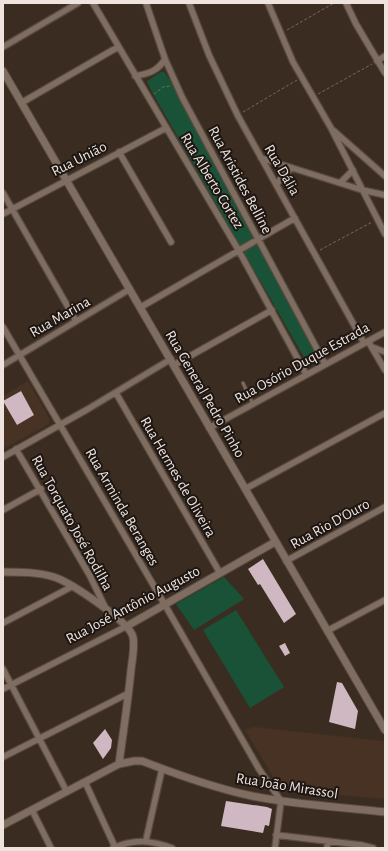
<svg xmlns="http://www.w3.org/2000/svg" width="388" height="851" viewBox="0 0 388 851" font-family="'Alegreya Sans',sans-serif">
<rect width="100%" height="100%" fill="#3b2c22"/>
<path fill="#473223" d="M28,381l22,39 -1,4 -46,25v-53z
M254,727l129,14 2,3v55l-104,-9 -36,-60z"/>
<path fill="#195237" d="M161,72h3l6,8 149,274 -1,8 -9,4 -157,-274 -5,-11z
M224,577l20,22 -50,31 -18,-26z
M236,610l48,77 -34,21 -47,-78z"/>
<path fill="#cfb8c1" d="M21,391l13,24 -17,10 -14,-24z
M263,559l33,55 -12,9 -24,-39 -2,1 -10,-16z
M285,643l5,10 -5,3 -6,-10z
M337,682l5,1 16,28 -3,18 -26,-7z
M105,729l7,11 -1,8 -8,11 -10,-16z
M226,801l41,6 5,2 -3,17 -4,-1 -2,8 -42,-7z"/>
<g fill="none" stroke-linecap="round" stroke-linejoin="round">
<g stroke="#574a41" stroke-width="4.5">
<path id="service" d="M243,383l10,21"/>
</g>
<g stroke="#574a41" stroke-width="8">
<path id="minor" d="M93,3l146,248 67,123
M146,3l19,56 17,38 143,267
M189,3l20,52 29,61 126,227
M268,3l25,59 38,66 54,106
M346,3l10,21 29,49
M3,47l75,-44
M377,61l8,-5
M135,76c13,-2 23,-5 30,-17
M21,103l97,-56
M334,131l51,45
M119,152l52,90
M261,158l101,32 23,5
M340,183l13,-13
M277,184l7,-10 8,-6
M3,193l73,128
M3,214l163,-86
M141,307l154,-89
M3,327l162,278 94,164 22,32 -6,47
M368,341l17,29
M372,347l13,5
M3,365l127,-76
M174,365l98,-55
M116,393l104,180
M209,428l176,-96
M16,449l74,127 16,33
M3,457l85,-48 83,-50
M245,489l140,-76
M3,510l38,-21
M286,561l99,-54
M3,623l70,-37
M327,631l58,-31
M3,669l64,123
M3,689l124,-63
M3,757l126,-64
M85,782l30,65
M32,810l19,38
M276,835l85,10 12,3
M146,840l16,-71
M113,848c21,-9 38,-8 59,0
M327,848l1,-7"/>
</g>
<g stroke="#574a41" stroke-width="9">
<path id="tertiary" d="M3,71l382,659
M3,572c17,0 35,0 51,5 16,5 76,45 79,60 2,11 -1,23 -2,33 -3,32 -8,63 -12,94
M127,626l148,-84
M3,825l116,-61 15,-3h8c36,14 72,27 110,35 44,9 89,11 133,16"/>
</g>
<path stroke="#766960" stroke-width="1" stroke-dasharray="3 2" stroke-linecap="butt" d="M287,30l47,-27
M154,94l9,-7 7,-1
M318,94l54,-30
M243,112l54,-32
M320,250l52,-28"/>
<use href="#service" stroke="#7f6d61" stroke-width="2.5"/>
<use href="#minor" stroke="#7f6d61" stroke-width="5.5"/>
<use href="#tertiary" stroke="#7f6d61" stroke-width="7"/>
</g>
<g text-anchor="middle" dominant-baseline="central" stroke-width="4" stroke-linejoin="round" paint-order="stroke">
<g font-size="15" fill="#eee4dd" stroke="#1d1612">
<text transform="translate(79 159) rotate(-27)">Rua União</text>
<text transform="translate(282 170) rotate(60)">Rua Dália</text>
<text transform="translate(240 180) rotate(62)">Rua Aristides Belline</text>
<text transform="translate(212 181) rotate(59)">Rua Alberto Cortez</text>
<text transform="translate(60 317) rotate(-30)">Rua Marina</text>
<text transform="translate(302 363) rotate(-29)">Rua Osório Duque Estrada</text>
<text transform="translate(205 394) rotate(60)">Rua General Pedro Pinho</text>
<text transform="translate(178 477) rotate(60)">Rua Hermes de Oliveira</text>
<text transform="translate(122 507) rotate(60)">Rua Arminda Beranges</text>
<text transform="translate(72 523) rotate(61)">Rua Torquato José Rodilha</text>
<text transform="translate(330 524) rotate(-29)">Rua Rio D'Ouro</text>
<text transform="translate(133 605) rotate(-28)">Rua José Antônio Augusto</text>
<text transform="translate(287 786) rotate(9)">Rua João Mirassol</text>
</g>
</g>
<rect width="388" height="851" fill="none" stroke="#eee4dd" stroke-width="8"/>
</svg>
